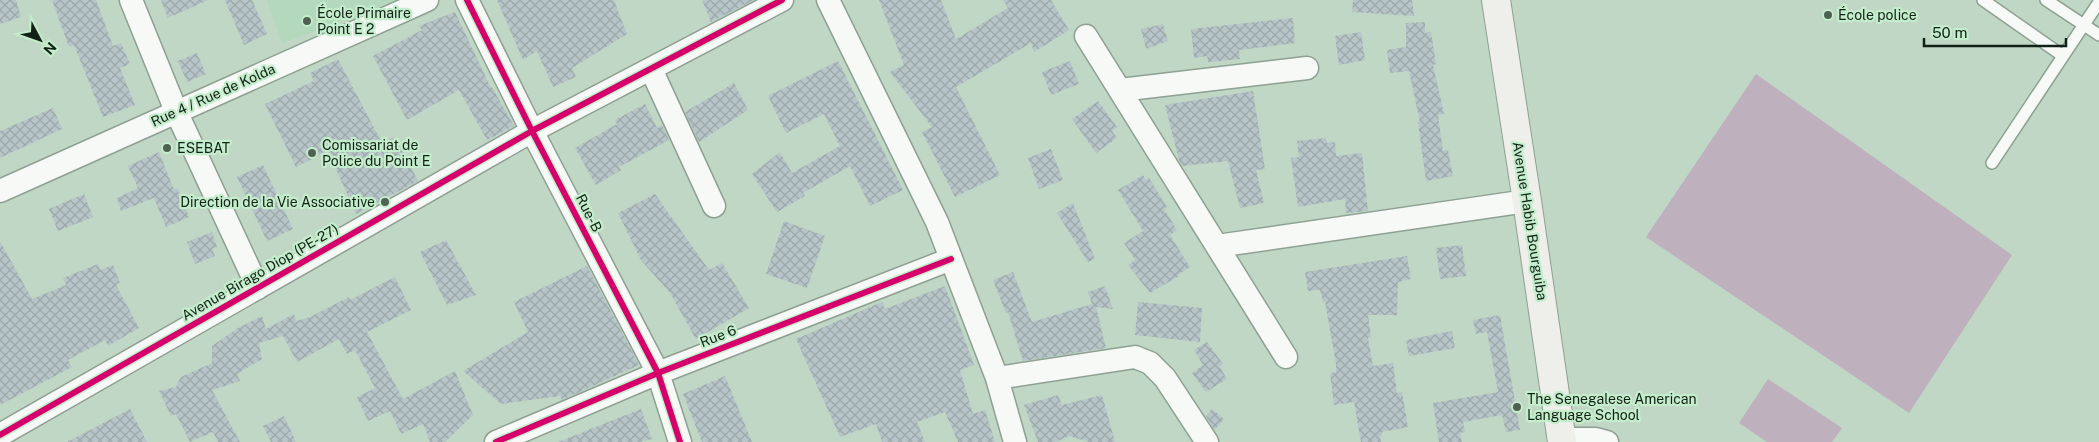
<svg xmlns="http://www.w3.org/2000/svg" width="2099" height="442" viewBox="0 0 2099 442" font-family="'Public Sans',sans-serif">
<defs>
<pattern id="building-cross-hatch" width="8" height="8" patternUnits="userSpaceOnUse" patternTransform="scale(1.25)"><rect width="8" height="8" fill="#b7c5c8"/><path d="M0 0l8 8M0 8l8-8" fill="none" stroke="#9ca9ab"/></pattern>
</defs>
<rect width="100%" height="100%" fill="#c0d7c5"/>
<path fill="#b3d8bb" d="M267,0h133l-118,43z"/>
<path fill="#beb0bd" d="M1756,74l256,181 -103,158 -263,-176z
M1768,379l74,49 -10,14h-65l-28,-19z"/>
<path fill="url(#building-cross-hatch)" d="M0,0h16l5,17 -21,7z
M52,0h44l17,46 8,-3 9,21 -10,4 15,37 -32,12 -29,-72 -5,2z
M161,0h47l-40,18z
M225,0h27l15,34 -23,11z
M497,0h117l13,34 -55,34 4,9 -23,10 -16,-36 -14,9z
M702,0h52l-43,22z
M879,0h62l15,39 52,-31 -5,-8h48l18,30 -35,22 -3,-9 -75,44 44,88 -45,22 -33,-65 10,-5 -42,-55 14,-7z
M1353,0h59l2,16 -62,-4z
M455,12l36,76 1,-1 22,39 -27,14 -28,-50 -52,30 -34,-64 49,-26 -3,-4z
M1293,18l2,25 -56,7 1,9 -32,3 -1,-6 -13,2 -3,-29z
M1425,22v11l6,-1 5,32 -3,1 11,49 -6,1 5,36 5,-1 5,26 -27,5 -8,-59h2l-11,-51 -19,2 -3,-23 19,-3v-24z
M1163,24l5,17 -22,8 -5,-20z
M1361,32l4,28 -26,5 -4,-29z
M197,53l9,21 -19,8 -9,-21z
M338,59l44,84 13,-6 23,44 -62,33 -28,-63 -32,16 -31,-63 49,-23 -4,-8z
M838,61l65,129 -33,16 -20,-40 -47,27 2,3 -28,16 -25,-38 28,-22 12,21 48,-27 -16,-32 -38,19 -18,-37z
M1070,61l9,23 -28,11 -9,-23z
M734,83l14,27 -49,32 -14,-30z
M1253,91l12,78 -9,1 8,33 -24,5 -12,-47 -46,5 -3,-6 -14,-55z
M1098,101l19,26 -5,4 5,7 -21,15 -24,-34z
M645,104l12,24 5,-3 7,15 -50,27 2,3 -25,15 -21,-37 42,-24 -2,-4z
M53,108l9,21 -62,29v-27z
M1326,138l1,5 8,-1 1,14 26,-3 6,58 -22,2 -1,-14 -47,8 -7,-49 8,-1 -2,-16z
M1051,149l12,31 -24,9 -11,-31z
M159,152l15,38 3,-2 12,29 -23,10 -12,-29 -33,13 -4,-13 21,-10 -10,-22z
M263,165l30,64 -26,12 -30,-64z
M1143,175l3,5 3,-2 18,29 -3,2 13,21 -7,5 20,32 -12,8 1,1 -29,17 -22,-28 7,-5 -11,-17 19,-12 -25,-41z
M84,194l9,23 -35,14 -9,-22z
M655,194l54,76 13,-7 27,45 -53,31 -26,-46 -29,-33 -23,-47z
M1073,203l22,56 -7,3 -31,-49z
M784,221l41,15 -18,52 -41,-14z
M212,232l5,15 -5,2 3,7 -20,8 -8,-22z
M446,240l30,55 -29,10 -27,-53z
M0,241l32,58 34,-14 -3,-7 35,-14 2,6 13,-5 7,18 -4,2 23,43 -31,18 -3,-6 -37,20 4,7 -72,38z
M1462,245l4,31 -26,3 -4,-31z
M1407,256l4,23 -13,3 -1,33h-29l3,22 -3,1 5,28 20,-3 4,30 5,-1 6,35 -26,5v4l-2,1 1,5h-20l-7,-40 -20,3 -4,-32 6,-1v-8l-11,-62h-2l-3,-12 -12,1 -3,-19z
M587,266l52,99 -77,35 -2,-4 -59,8 -38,-33 65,-39 -14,-30z
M1013,272l19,50 60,-18 -4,-12 17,-6 8,23 -17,-2 10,41 -83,13 -15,-49 -2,1 -13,-33z
M395,277l16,33 -44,22 36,67 52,-28 18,44 -28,27h-15l-7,-18 -22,10 -11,-23 -22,10 -11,-24 18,-9 -20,-38 -8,4 -8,-15 -42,23 -14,-26 -24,7 3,16 -25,15 3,7 -28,9 28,52h-22l-5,-10 -23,10 -14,-28 -5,2 -12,-25 17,-4 5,-10 31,-14v-17l26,-18 24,-12 4,13 28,-15 2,7 14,-4 39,-20 1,3z
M945,286l29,79 -14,5 13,44 12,-4 10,32h-37l-13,-30 -28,10 8,20h-43l-6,-18 -36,13 -44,-98 86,-37 3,7z
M1138,302l64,6 -2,34 -65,-7z
M1500,315l20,115 -14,2 -4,-17 -39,7 2,10 -5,1 2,9h-23l-6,-39 65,-11 -11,-60 -11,2 -3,-14z
M1452,331l3,17 -46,8 -3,-16z
M1207,342l16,22 -3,3 7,12 -21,13 -14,-19 11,-8 -9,-15z
M725,376l27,66h-50l-19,-48z
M1058,395l4,10 40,-10 13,47h-26l-20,-6 -13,6h-18l-14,-37z
M130,409l17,33h-80z
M641,409l11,30 -12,3h-82z
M1212,409l12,10 -10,11 -8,-14z
M284,416l12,26h-25l-8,-16z"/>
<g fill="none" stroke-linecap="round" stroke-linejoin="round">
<g stroke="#8ea092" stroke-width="14">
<path id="lane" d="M1983,0l80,56
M2046,0l53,35
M1992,163l107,-161"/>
</g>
<g stroke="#8ea092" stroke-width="25">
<path id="street" d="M131,0l45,111 82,177
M467,0l65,131 126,242 22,69
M828,0l109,222 60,156 18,64
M1086,36l200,321
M651,69l63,137
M1120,90l187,-22
M0,191l427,-191
M1217,246l310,-45
M997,378l138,-21 15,6 15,15 42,64
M0,435l532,-304 250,-131
M1562,439h34l11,3
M496,442l162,-69 293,-114"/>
</g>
<g stroke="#8ea092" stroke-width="30">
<path id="secondary" d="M1496,0l31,201 35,241"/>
</g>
<use href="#lane" stroke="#f6f9f6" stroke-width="11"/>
<use href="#street" stroke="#f6f9f6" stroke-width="22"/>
<use href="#secondary" stroke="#eeeeea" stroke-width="28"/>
<g stroke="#c4edcc" stroke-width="9">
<path id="cycleway" d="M467,0l65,131 126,242 22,69
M0,435l532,-304 250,-131
M496,442l162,-69 293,-114"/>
</g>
<use href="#cycleway" stroke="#d6006c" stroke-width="6"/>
</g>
<g fill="#4f6153" stroke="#c4edcc" stroke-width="2">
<circle cx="1828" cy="15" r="5"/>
<circle cx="307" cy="21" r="5"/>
<circle cx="167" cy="148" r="5"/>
<circle cx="312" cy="153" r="5"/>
<circle cx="385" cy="202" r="5"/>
<circle cx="1517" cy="407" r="5"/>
</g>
<g text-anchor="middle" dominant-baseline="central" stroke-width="4.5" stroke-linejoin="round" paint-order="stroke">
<g font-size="14" fill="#122116" stroke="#c4edcc" text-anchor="start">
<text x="317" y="13">École Primaire<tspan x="317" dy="16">Point E 2</tspan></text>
<text x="1838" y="15">École police</text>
<text x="322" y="145">Comissariat de<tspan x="322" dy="16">Police du Point E</tspan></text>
<text x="177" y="148">ESEBAT</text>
<text x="375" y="202" text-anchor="end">Direction de la Vie Associative</text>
<text x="1527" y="399">The Senegalese American<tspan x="1527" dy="16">Language School</tspan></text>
</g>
<g font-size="14" fill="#122116" stroke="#c4edcc">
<text transform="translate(213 95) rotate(-24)">Rue 4 / Rue de Kolda</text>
<text transform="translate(589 213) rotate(63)">Rue-B</text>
<text transform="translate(1530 221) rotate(81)">Avenue Habib Bourguiba</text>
<text transform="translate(260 272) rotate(-30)">Avenue Birago Diop (PE-27)</text>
<text transform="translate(718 336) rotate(-21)">Rue 6</text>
</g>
</g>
<g transform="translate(40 40) rotate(131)" stroke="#c4edcc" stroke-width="4" paint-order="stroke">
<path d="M0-4L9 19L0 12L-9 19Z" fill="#122116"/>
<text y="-8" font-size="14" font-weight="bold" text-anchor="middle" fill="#122116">N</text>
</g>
<path d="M1924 38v8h142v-8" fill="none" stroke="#122116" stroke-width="2.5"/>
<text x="1932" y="38" font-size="15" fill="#122116" stroke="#c4edcc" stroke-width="4" paint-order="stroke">50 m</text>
</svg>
